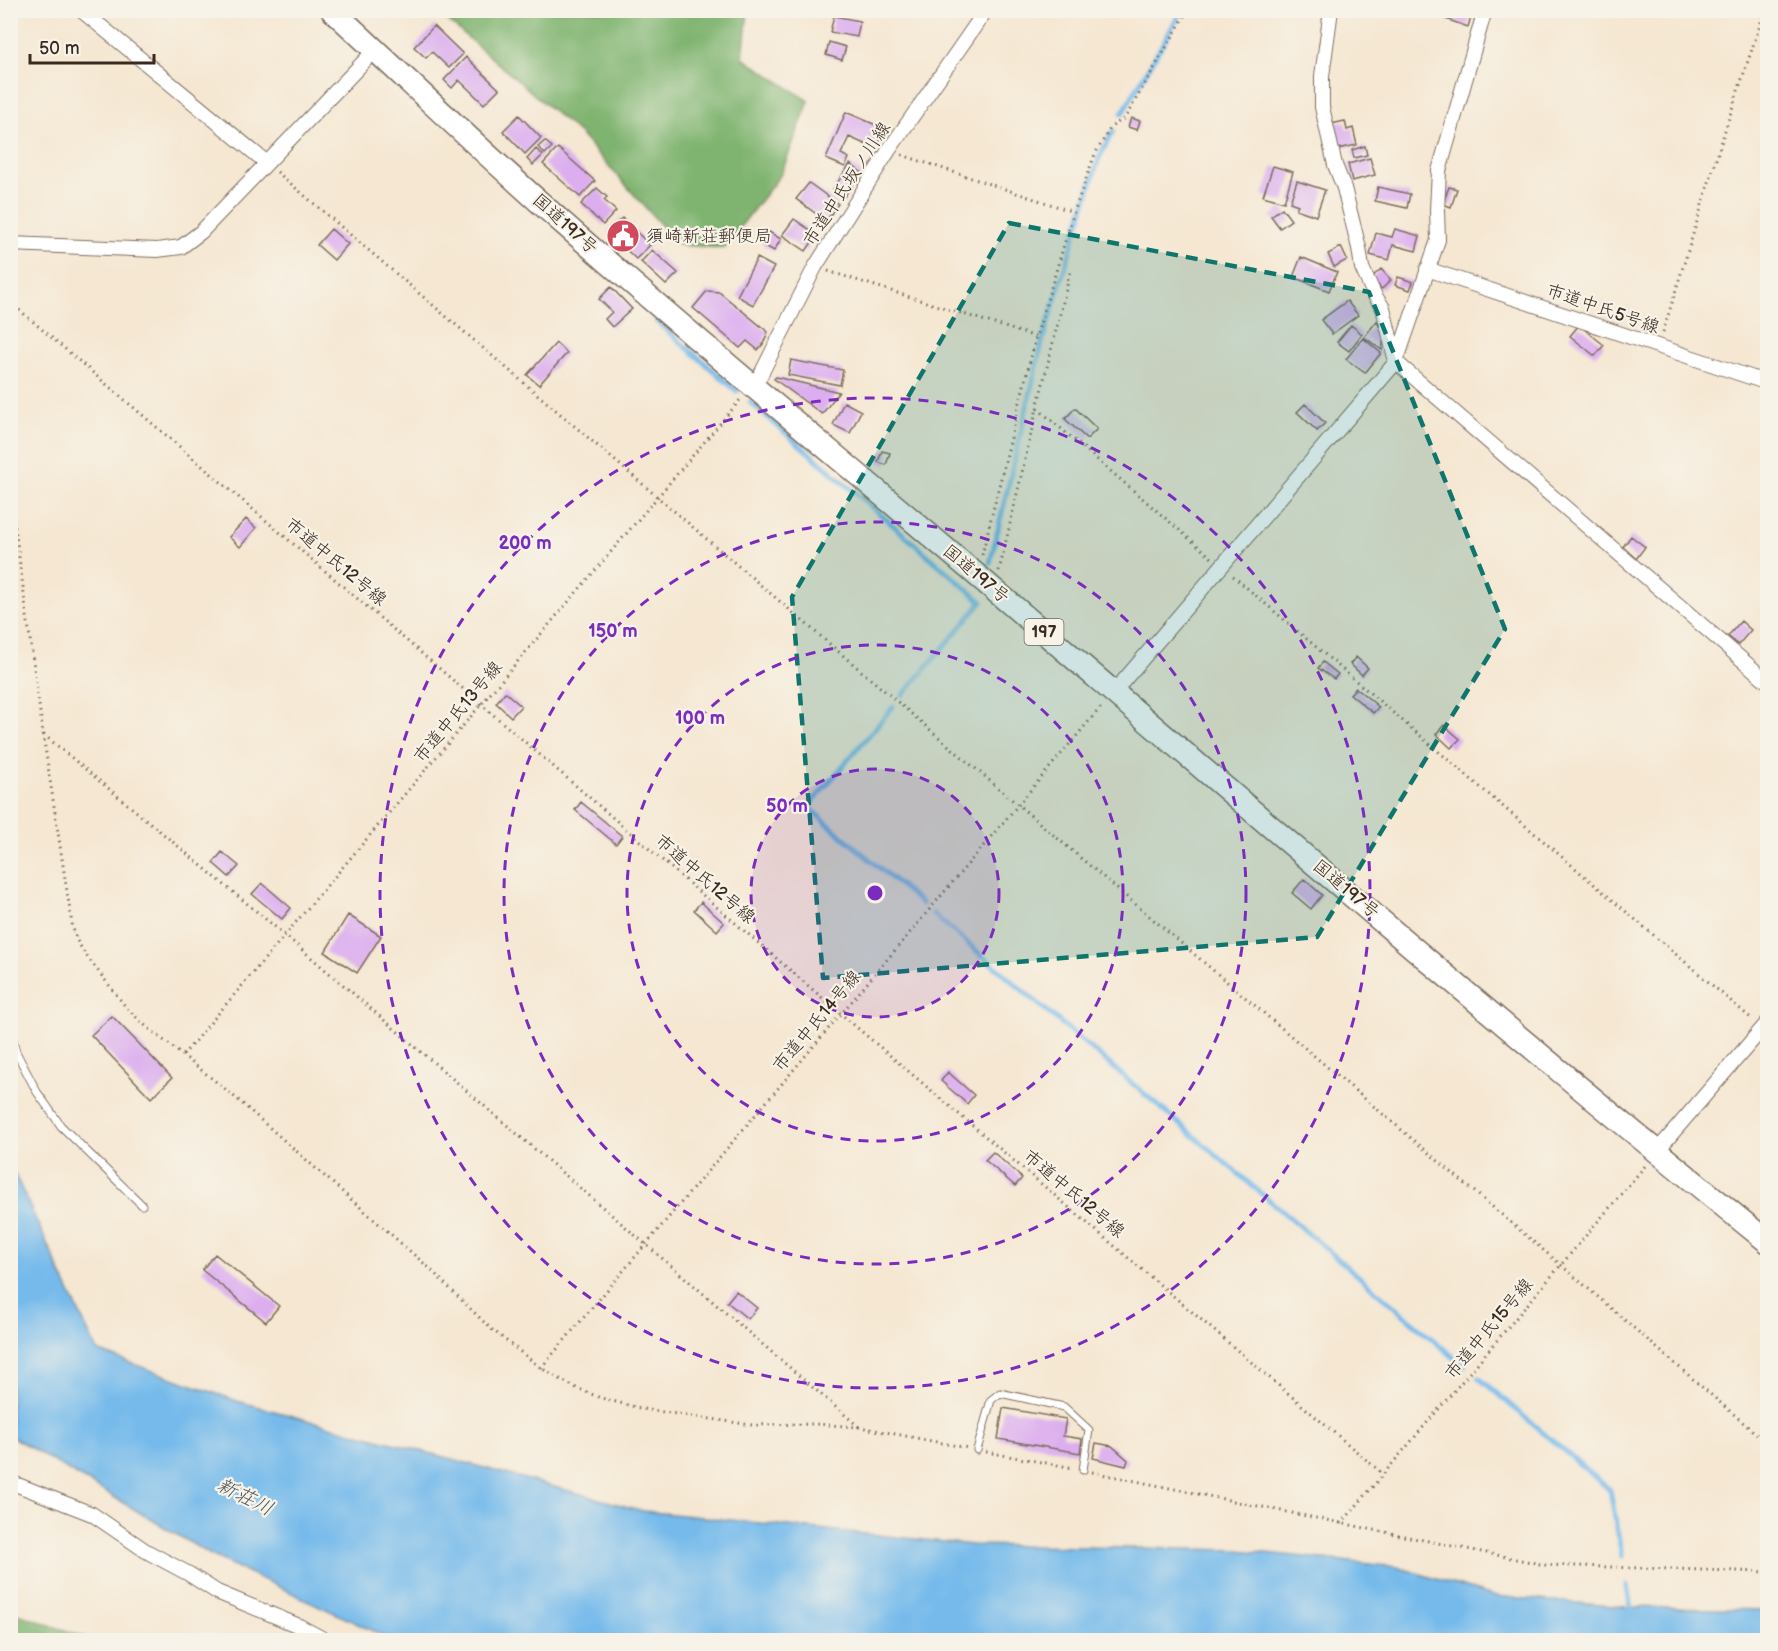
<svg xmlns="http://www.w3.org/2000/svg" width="1778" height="1651" viewBox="0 0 1778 1651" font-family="'Balsamiq Sans','Klee One',sans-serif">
<rect width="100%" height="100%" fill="#f7f3e8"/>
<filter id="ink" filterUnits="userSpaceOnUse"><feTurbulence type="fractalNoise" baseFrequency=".0167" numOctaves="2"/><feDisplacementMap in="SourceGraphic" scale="12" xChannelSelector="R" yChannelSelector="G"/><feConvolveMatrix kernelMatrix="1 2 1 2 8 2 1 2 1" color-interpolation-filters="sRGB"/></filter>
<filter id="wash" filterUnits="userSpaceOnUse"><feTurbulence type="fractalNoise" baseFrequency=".008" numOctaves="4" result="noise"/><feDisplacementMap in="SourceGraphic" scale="24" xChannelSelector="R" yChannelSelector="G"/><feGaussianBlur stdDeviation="1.35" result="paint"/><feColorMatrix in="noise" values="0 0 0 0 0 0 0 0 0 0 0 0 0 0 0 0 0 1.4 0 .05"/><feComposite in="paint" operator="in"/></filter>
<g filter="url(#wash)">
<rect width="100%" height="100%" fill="#f5e7d2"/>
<path fill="#7fb470" stroke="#5d6f47" stroke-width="1.5" d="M437,11h311l-5,47 66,43 -28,73 -57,74 -45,-3 -98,-110z
M11,1606l4,7 78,27h-82z"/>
<path fill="#75baeb" stroke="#587284" stroke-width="1.5" d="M10,1164l87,187 140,50 406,110 330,34 265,5 159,17 96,29 133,11 141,3v30h-1375l-181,-85 -200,-119z"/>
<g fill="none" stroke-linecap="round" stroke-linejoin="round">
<path stroke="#75baeb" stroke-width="5" d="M1122,114l60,-104
M656,321l81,70
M750,402l232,200 -79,93
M990,563l53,-224 51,-165 5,-16 14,-27
M893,707l-85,100 114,97
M933,914l531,452
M1479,1378l131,112 12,66
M1627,1586l5,28"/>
</g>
<g id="blocks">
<path fill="#dcaeef" d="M1442,10h31l-5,17 -25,-9z
M834,16l26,5 -3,16 -27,-5z
M434,26l29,28 -14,14 -17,-16 -6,6 -12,-11z
M829,42l17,5 -4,13 -16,-5z
M466,57l33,32 -15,15 -25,-24 -7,8 -8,-8z
M846,112l39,17 -9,20 -27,-12 -8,17 8,4 -4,9 -19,-8z
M519,115l22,23 -16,16 -22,-23z
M1131,118l9,3 -3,9 -9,-3z
M1345,121l2,9 6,-2 4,17 -20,4 -6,-25z
M545,141l7,6 -7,7 -7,-7z
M1365,146l2,9 -13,3 -2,-8z
M558,148l37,33 -15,16 -37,-33z
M536,149l7,6 -10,10 -6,-6z
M1370,158l5,17 -23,6 -4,-17z
M850,164l15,11 -6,9 -4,-3 -11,16 -11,-8z
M1273,166l20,6 -9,30 -21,-6z
M1297,181l28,9 -9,26 -20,-7 2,-4 -8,-3z
M809,183l29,21 -12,17 -30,-22z
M1378,187l32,7 -3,14 -32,-7z
M1449,187l8,2 -6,18 -8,-3z
M597,188l10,9 -3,3 12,11 -13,14 -22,-21z
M1282,208l9,12 -11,8 -9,-12z
M622,218l28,27 -14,14 -28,-27z
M794,219l23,16 -11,16 -24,-16z
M331,229l17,15 -14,16 -17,-15z
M1395,229l25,7 -4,15 -23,-6 -4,15 -19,-5 6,-22 16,4z
M769,232l12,7 -7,12 -12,-7z
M1341,247l6,13 -13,7 -6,-13z
M652,250l26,23 -12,12 -25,-23z
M1301,257l36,15 -8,19 -36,-14z
M757,258l17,9 -21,38 -16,-9z
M1381,269l10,11 -9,9 -11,-11z
M1398,277l15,5 -3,8 -15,-5z
M611,287l21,22 -20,18 -7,-8 7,-7 -13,-13z
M707,291l12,1 49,40 -5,12 -5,6 -11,-9 -7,7 -47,-40z
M1347,301l11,14 -26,19 -11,-14z
M1377,321l7,17 -2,12 -18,-13z
M1351,325l11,9 -13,17 -12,-9z
M1579,325l25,20 -9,11 -25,-20z
M1363,338l18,15 -16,20 -19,-14z
M556,343l11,10 -28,32 -12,-10z
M791,360l52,10 -3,15 -52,-10z
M776,377l63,15 -17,22 -48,-35z
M844,402l17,9 -11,22 -17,-8z
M1305,404l20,19 -8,8 -20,-19z
M1075,408l22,21 -10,10 -22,-20z
M882,451l8,2 -4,12 -8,-3z
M246,519l10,9 -16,19 -11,-10z
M1631,536l14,11 -9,12 -13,-12z
M1741,621l10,9 -13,15 -10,-9z
M1356,657l12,11 -6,7 -12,-11z
M1323,662l15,12 -4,5 -16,-11z
M1356,688l23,19 -6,6 -23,-19z
M505,692l16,14 -10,11 -15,-14z
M1444,725l16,14 -9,9 -15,-14z
M581,802l41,34 -6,8 -41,-34z
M222,852l17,14 -10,11 -16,-14z
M1304,879l18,16 -11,14 -19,-16z
M262,883l29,25 -9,11 -30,-25z
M701,902l23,21 -7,8 -23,-21z
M348,915l33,21 -24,37 -32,-21z
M112,1016l60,62 -21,20 -60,-63z
M948,1072l26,23 -7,9 -26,-23z
M993,1152l29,26 -7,8 -30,-26z
M215,1254l64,52 -13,16 -64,-52z
M736,1291l21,17 -9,11 -21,-17z
M1003,1408l63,11 -3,17 19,3 -2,14 -82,-14z
M1096,1443l16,3 16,14 -2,6 -33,-8z"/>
</g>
</g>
<g filter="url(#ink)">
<use href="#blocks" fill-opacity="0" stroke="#7c6c5d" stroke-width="1.5"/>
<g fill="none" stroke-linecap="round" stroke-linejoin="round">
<g stroke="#7c6c5d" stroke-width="9">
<path id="service" d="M10,1028l6,24 21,40 24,34 81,79
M977,1450l14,-50 9,-7 64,14 25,23 -6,40"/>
</g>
<g stroke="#7c6c5d" stroke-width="16">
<path id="minor" d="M81,10l186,153
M1331,10l-9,66v31l13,58 9,23 15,60 3,20 13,28 8,12 13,54 372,320
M10,244l147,6 24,-3 20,-15 174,-182
M1427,269l341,114
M752,386l8,-10 55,-109 74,-117 97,-140
M1114,692l282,-330 42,-122 -1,-30 2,-39 46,-161
M1656,1152l112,-130
M10,1482l82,32 54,37 43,23 28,18 82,34 26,14"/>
</g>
<g stroke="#7c6c5d" stroke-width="25">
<path id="trunk" d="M332,10c77,71 152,144 231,213 159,140 324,274 485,413 238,204 476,409 720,606"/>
</g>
<path stroke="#7c6c5d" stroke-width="3" stroke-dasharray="1.5 4.5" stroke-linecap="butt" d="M902,155l172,57
M277,172l740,632 544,461 207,179
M828,271l208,66
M10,302l472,403 359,309 542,460
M1663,332l63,-205 39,-117
M1037,408l34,-139
M10,491l33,243 243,202 573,491
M982,555l54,-218 38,-125 21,-58 16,-27 14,-9 63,-108
M999,571l38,-163 175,150
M1233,576l520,444
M43,734l29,190 4,15 9,15 40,52 17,17 87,69 199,175 62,61 51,40 33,19 27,11 42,11 109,16 63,-1 44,3 109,21
M183,1055l557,-655
M541,1368l560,-661
M986,1452l88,16
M1092,1472l453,93 223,7
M1341,1524l304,-358"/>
<use href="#service" stroke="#fff" stroke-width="7"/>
<use href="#minor" stroke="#fff" stroke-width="14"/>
<use href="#trunk" stroke="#fff" stroke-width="22"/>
</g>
</g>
<path fill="#0f766e" fill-opacity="0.2" stroke="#0f766e" stroke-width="4.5" stroke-dasharray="12 8" stroke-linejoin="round" d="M1009,223l360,69 136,337 -188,308 -494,41 -31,-381z"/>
<circle cx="875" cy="893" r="124" fill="#7b2cbf" fill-opacity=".12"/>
<g fill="none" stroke="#7b2cbf" stroke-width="3" stroke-dasharray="10 8">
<circle cx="875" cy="893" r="124"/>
<circle cx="875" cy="893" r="248"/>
<circle cx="875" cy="893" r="371"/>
<circle cx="875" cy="893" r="495"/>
</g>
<defs>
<g id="civic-disc" transform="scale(1.725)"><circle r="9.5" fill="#d1495b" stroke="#f7f3e8"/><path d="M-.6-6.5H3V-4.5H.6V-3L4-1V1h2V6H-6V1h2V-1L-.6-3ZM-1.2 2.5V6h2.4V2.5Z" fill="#fff"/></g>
</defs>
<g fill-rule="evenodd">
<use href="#civic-disc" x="623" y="236"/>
</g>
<g text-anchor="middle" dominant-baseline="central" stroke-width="4.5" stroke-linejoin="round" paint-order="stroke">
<rect fill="#f7f3e8" stroke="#73665b" stroke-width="1.5" x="1024.5" y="619" width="39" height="26" rx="4.5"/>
<g font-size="16" font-weight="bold" fill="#3b2a1e">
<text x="1044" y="632">197</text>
</g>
<g font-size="18" fill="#3b2a1e" stroke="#f7f3e8">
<text transform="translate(847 184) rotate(-57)">市道中氏坂ノ川線</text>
<text transform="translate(565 224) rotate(42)">国道197号</text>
<text transform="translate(1603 309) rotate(19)">市道中氏5号線</text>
<text transform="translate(336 562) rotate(40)">市道中氏12号線</text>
<text transform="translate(976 574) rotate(40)">国道197号</text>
<text transform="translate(458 712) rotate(-50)">市道中氏13号線</text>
<text transform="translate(705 879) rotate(41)">市道中氏12号線</text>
<text transform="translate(1346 889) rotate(40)">国道197号</text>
<text transform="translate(817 1021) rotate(-50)">市道中氏14号線</text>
<text transform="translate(1074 1194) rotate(40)">市道中氏12号線</text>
<text transform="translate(1489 1329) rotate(-50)">市道中氏15号線</text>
</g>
<g font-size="18" fill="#3b2a1e" stroke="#f7f3e8" text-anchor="start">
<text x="646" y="236">須崎新荘郵便局</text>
</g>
<g font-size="20" font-style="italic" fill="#4c555c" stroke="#f7f3e8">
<text transform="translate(245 1497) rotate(27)">新荘川</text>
</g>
</g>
<circle cx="875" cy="893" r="9" fill="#7b2cbf" stroke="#f7f3e8" stroke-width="3"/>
<g font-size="18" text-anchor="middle" font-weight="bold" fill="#7b2cbf" stroke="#f7f3e8" stroke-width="4.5" stroke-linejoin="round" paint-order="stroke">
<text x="525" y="549">200 m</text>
<text x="613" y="637">150 m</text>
<text x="700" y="724">100 m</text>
<text x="787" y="812">50 m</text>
</g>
<rect width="1778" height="1651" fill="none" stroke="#f7f3e8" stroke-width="36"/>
<path d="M30 54v9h124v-9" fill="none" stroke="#3b2a1e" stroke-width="3"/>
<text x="39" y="54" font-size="18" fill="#3b2a1e" stroke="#f7f3e8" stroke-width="4.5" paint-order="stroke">50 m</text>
</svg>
